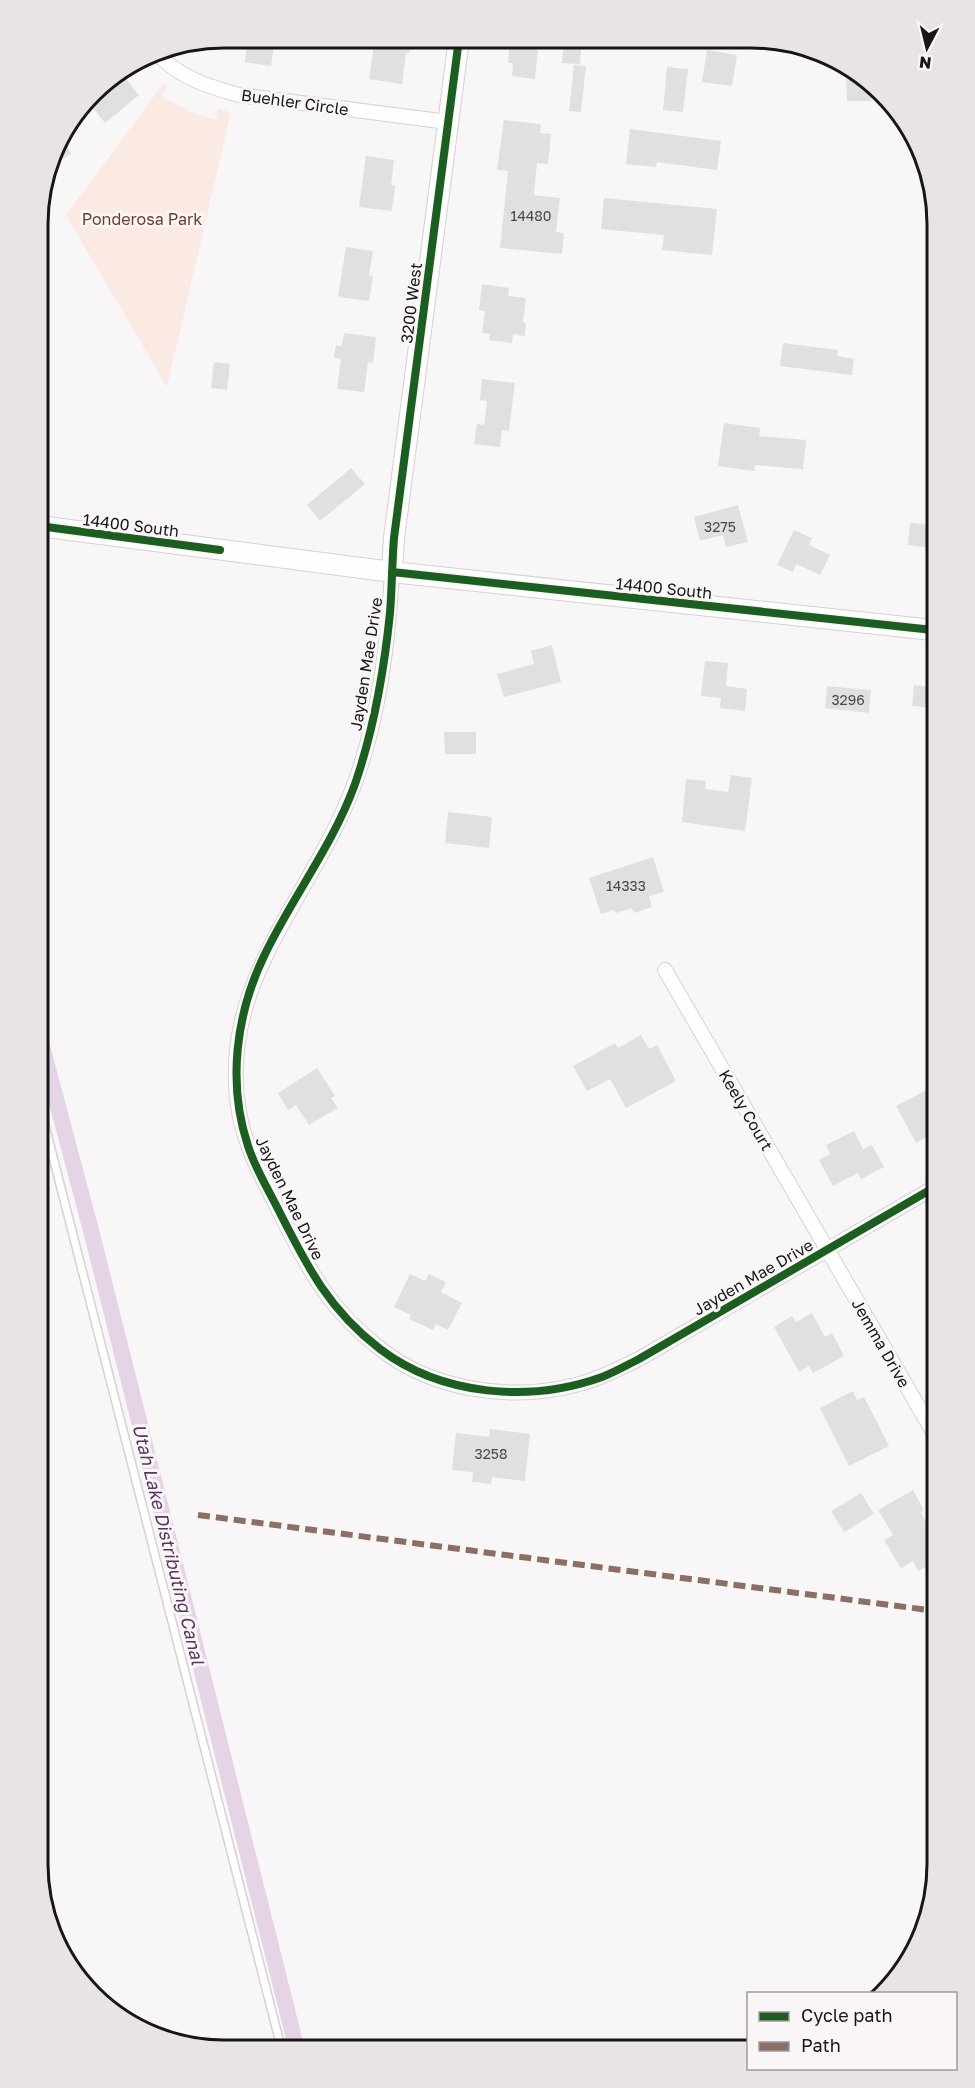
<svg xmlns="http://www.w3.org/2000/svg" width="975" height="2088" viewBox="0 0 975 2088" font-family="'Golos Text',sans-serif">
<rect width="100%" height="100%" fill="#f9f6f7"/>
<path fill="#fbe9e4" d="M164,83l3,4 -5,9 26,15 28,9 2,-11 13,3 -64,275 -101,-172z"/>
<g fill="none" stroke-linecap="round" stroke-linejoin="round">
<path stroke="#e5d3e6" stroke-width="16" d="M41,1042l53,200 202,804"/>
</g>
<path fill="#e1dfe0" d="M248,38h27l-4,28 -26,-4z
M375,38l36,1 -2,14h-3l-4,31 -33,-5z
M516,39h23l-4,40 -23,-3 1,-13h-5l1,-15 6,1z
M564,40h18l-2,24 -18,-1z
M707,50l30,5 -5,31 -30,-4z
M574,65l12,1 -5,46 -12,-1z
M667,67l21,2 -5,43 -20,-2z
M846,70l25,12v19h-24z
M120,72l19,23 -34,28 -18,-22 14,-17z
M504,120l37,4 -1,9 11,1 -3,30 -11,-1 -3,32 26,3 -4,34 8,1 -2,21 -62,-6 8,-77 -11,-1z
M630,129l91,12 -4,29 -60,-8 -1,5 -30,-3z
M61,135l10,19 -21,12 7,-25z
M366,156l28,4 -3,25 4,1 -3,25 -33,-4z
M604,198l113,11 -5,46 -50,-5 2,-15 -63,-6z
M346,247l27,4 -4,24 4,1 -4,25 -31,-4z
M482,284l27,4 -1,8 18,2 -3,24 3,1 -1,13 -12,-2 -1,9 -23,-3 1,-6 -8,-1 3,-22 -6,-1z
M344,333l32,4 -3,26 -5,-1 -4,30 -27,-3 4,-30 -7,-1 2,-13 6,1z
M783,343l55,7 -1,6 17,3 -2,16 -72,-9z
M214,362l16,2 -3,26 -16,-2z
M482,379l33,4 -6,48 -7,-1 -2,17 -26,-3 3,-20 7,1 3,-24 -7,-1z
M724,423l36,5 -1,8 47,4 -3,29 -48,-4 -1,6 -36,-5z
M351,468l14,16 -45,37 -13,-16z
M738,505l10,37 -22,5 -3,-12 -23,6 -6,-24z
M910,523l22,2v23l-24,-3z
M794,530l18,8 -3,7 21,10 -10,20 -24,-11 -3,8 -16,-7z
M552,645l9,37 -57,15 -7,-23 37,-10 -3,-13z
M705,661l23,2 -2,23 21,3 -2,22 -25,-3 1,-10 -20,-2z
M914,685l19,2v21l-21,-2z
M827,686l44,4 -2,23 -44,-5z
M444,732h32v22h-31z
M731,775l21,3 -7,53 -63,-9 4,-43 20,2 -1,8 23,3z
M448,812l44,5 -3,31 -44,-5z
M653,857l11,35 -15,4 3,11 -18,6 -2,-5 -16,5 -2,-3 -13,4 -12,-36z
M641,1035l8,14 8,-4 19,36 -50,27 -16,-29 -23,12 -14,-25 42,-23 3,5z
M317,1068l18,28 -4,2 7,10 -29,17 -13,-20 -8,5 -10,-17z
M934,1086v47l-18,10 -20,-37z
M854,1131l9,18 9,-4 12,22 -23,12 -3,-6 -25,13 -14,-26 11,-6 -4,-9z
M410,1274l15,7 4,-7 17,8 -5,10 21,11 -14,27 -12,-6 -3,6 -24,-11 2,-4 -17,-8z
M812,1313l13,24 7,-4 12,23 -31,17 -4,-7 -10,6 -25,-45 18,-11 4,6z
M853,1391l4,9 7,-3 25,49 -40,20 -29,-58z
M490,1429l40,5 -5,47 -33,-4 -1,7 -19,-2 1,-10 -21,-2 4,-37 33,4z
M913,1490l11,20 -3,2 15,27v22l-18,10 -5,-10 -12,7 -17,-28 9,-5 -15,-25z
M861,1493l13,21 -30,18 -13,-21z"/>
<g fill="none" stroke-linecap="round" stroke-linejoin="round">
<g stroke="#d4d2d3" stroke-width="10">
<path id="lane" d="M41,1110l240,937"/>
</g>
<g stroke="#d4d2d3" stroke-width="16">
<path id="street" d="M155,51c23,26 51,35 84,44l209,27
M392,572c-4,72 -13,147 -39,216 -43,112 -139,199 -113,329 7,34 24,64 39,94 29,58 50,99 103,139 51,40 127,51 189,36 24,-5 45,-16 68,-27l296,-172
M665,970l271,467"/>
</g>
<g stroke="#d4d2d3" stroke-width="22">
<path id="secondary" d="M39,526l353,46 541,58
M392,572l2,-34 65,-499"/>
</g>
<use href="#lane" stroke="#fefefe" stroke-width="7"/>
<use href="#street" stroke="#fefefe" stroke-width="14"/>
<use href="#secondary" stroke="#fefefe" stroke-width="20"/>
<path stroke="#8d6e63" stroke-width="6" stroke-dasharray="12 6" stroke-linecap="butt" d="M198,1515l738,96"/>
<g stroke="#faf5f6" stroke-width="11">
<path id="cycleway" d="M459,39l-65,499c-2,25 -2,50 -4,75 -6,58 -16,116 -35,171 -22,61 -62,112 -90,170 -29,59 -38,129 -17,192 7,22 20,43 30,63 29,57 50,100 102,140 62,47 150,54 222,28 13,-5 25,-12 37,-18l296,-172
M39,526l181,24
M392,572l541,58"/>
</g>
<use href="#cycleway" stroke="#1b5e20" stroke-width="8"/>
</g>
<g text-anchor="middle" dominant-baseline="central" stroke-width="6" stroke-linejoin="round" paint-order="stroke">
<g font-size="14" fill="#4a4848">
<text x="531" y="215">14480</text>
<text x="720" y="526">3275</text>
<text x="848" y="699">3296</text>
<text x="626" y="885">14333</text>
<text x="491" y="1453">3258</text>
</g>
<g font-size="16" fill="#171616" stroke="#faf5f6">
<text transform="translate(295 102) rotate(8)">Buehler Circle</text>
<text transform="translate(411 303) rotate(-83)">3200 West</text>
<text transform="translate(131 525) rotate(7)">14400 South</text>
<text transform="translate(664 588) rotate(6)">14400 South</text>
<text transform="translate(366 664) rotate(-81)">Jayden Mae Drive</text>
<text transform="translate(746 1110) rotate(60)">Keely Court</text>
<text transform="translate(290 1198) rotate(64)">Jayden Mae Drive</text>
<text transform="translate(753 1277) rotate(-30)">Jayden Mae Drive</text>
<text transform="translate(881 1343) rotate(60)">Jemma Drive</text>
</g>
<g font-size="16" fill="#703f2a" stroke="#faf5f6">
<text x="142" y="219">Ponderosa Park</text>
</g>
<g font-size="18" font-style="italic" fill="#58365c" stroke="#faf5f6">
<text transform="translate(169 1544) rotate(76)">Utah Lake Distributing Canal</text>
</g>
</g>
<path d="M0 0H975V2088H0ZM224 48H751A176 176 0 0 1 927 224V1864A176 176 0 0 1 751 2040H224A176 176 0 0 1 48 1864V224A176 176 0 0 1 224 48Z" fill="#e8e3e4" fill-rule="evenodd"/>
<path fill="none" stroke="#171616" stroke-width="3" d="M224 48H751A176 176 0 0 1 927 224V1864A176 176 0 0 1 751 2040H224A176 176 0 0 1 48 1864V224A176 176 0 0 1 224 48Z"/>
<rect x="747" y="1992" width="210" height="78" fill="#faf5f6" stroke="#9f9c9c" stroke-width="1.5"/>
<rect x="759" y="2012" width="30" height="9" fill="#1b5e20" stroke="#9f9c9c" stroke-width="1.5"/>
<text x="801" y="2022" font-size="18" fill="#171616">Cycle path</text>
<rect x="759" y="2042" width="30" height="9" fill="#8d6e63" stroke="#9f9c9c" stroke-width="1.5"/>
<text x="801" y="2052" font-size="18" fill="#171616">Path</text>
<g transform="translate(927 48) rotate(187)" stroke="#faf5f6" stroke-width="4.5" paint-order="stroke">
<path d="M0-4.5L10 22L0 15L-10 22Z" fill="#171616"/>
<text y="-9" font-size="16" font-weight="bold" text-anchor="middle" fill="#171616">N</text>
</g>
</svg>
